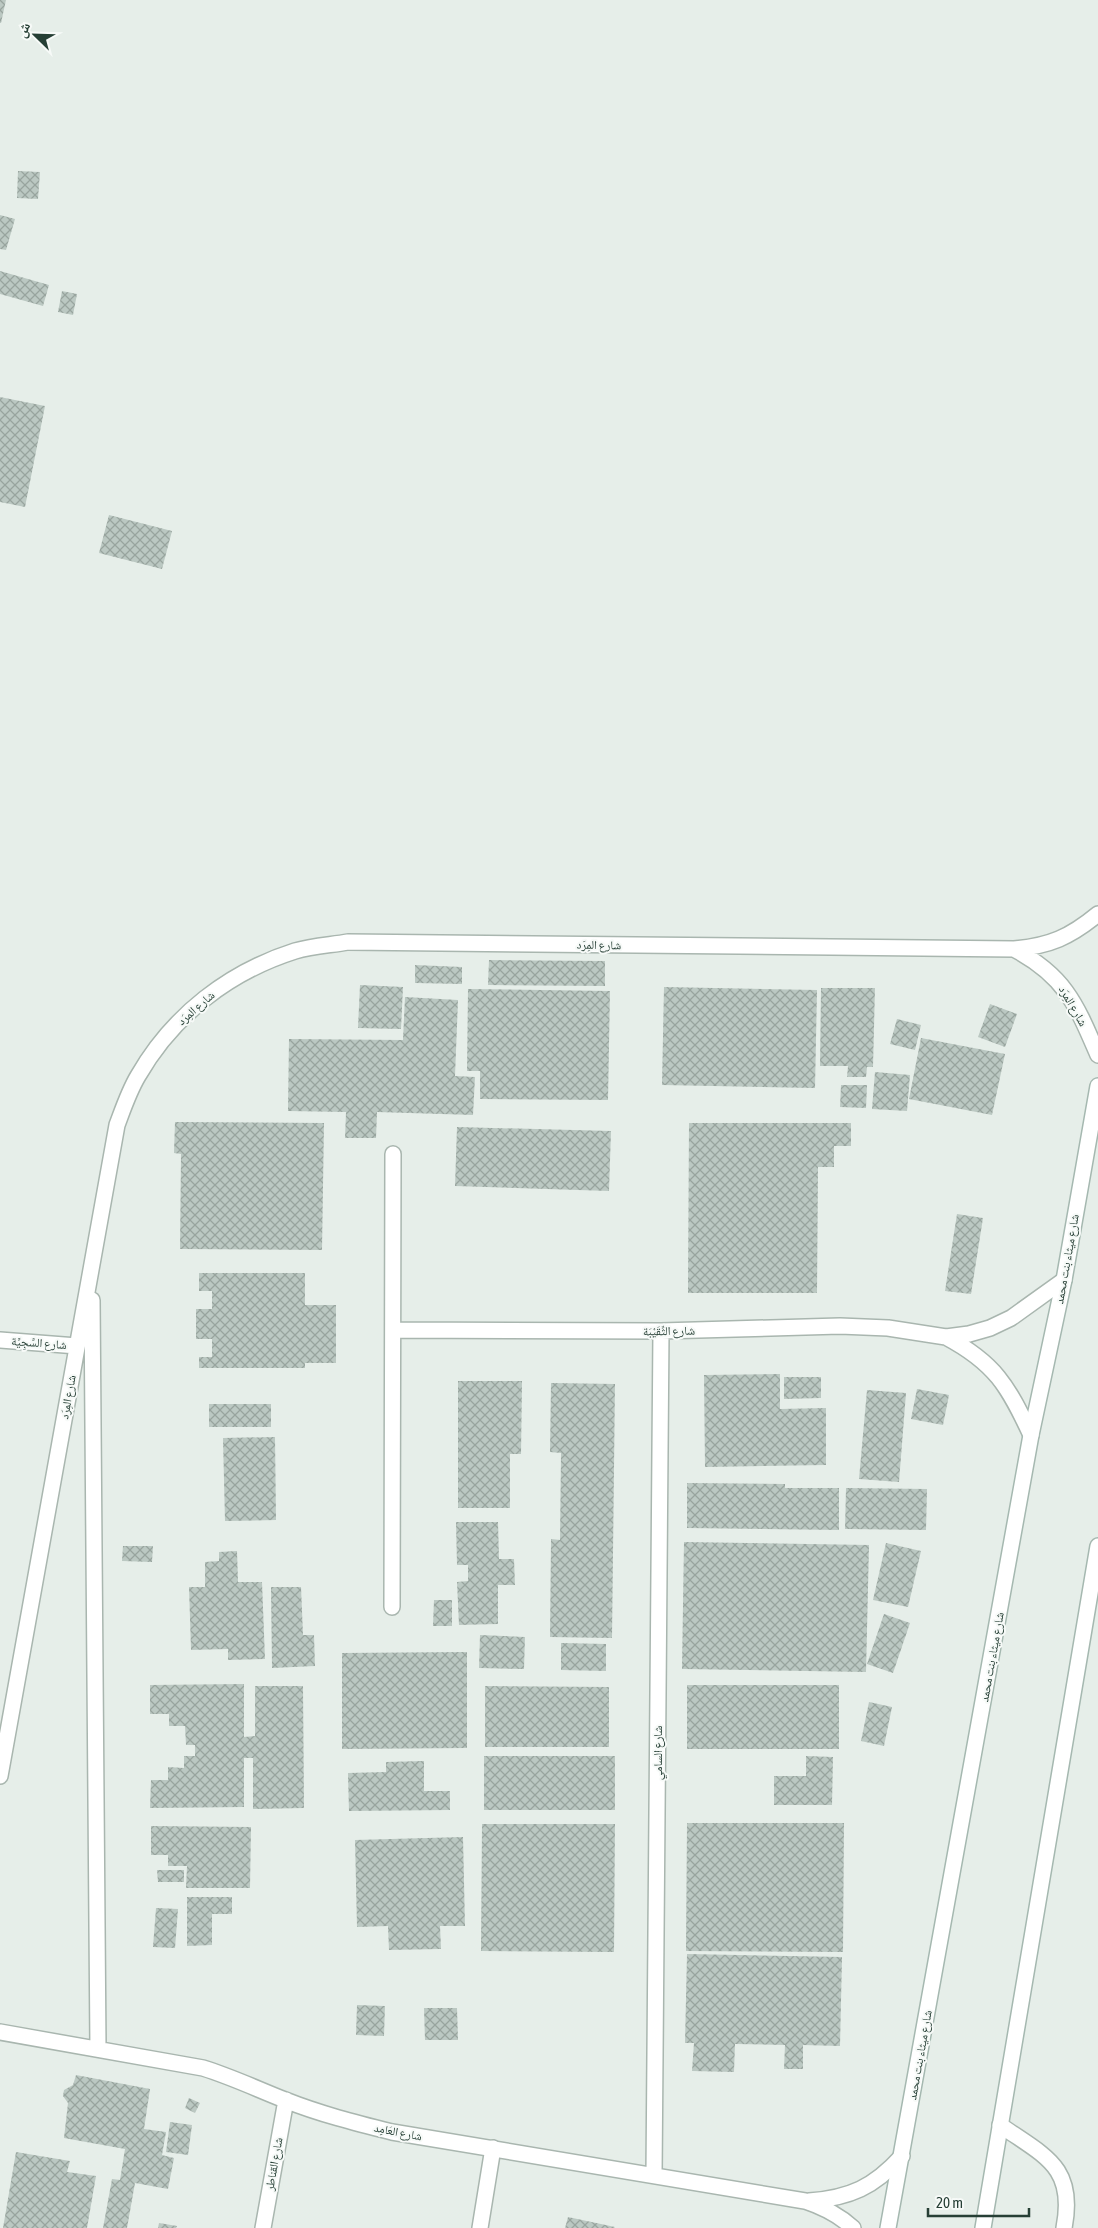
<svg xmlns="http://www.w3.org/2000/svg" width="1098" height="2228" viewBox="0 0 1098 2228" font-family="'Asap Condensed','Noto Naskh Arabic',sans-serif">
<defs>
<pattern id="building-cross-hatch" width="8" height="8" patternUnits="userSpaceOnUse" patternTransform="scale(1.25)"><rect width="8" height="8" fill="#bbc8c2"/><path d="M0 0l8 8M0 8l8-8" fill="none" stroke="#98a49e"/></pattern>
</defs>
<rect width="100%" height="100%" fill="#e6eee9"/>
<path fill="url(#building-cross-hatch)" d="M0,0h6l-5,23h-1z
M18,171l22,1 -2,27 -21,-1z
M0,215l15,4 -9,31 -6,-1z
M0,271l49,14 -6,21 -43,-12z
M62,291l15,3 -4,21 -15,-3z
M0,397l45,9 -20,101 -25,-5z
M109,515l63,16 -10,38 -63,-16z
M489,960l116,1v25l-117,-1z
M415,965l47,2v17l-47,-1z
M360,985l43,2 -2,42 -43,-1z
M664,987l153,3 -2,98 -153,-3z
M821,988h54l-2,79h-6l-1,10h-19l1,-11h-28z
M468,989l142,2 -2,109 -128,-1v-28h-13z
M405,997l53,3 -3,76 20,1 -2,38 -96,-3 -1,26h-31l1,-26 -58,-1 1,-72 114,1z
M990,1004l27,10 -12,33 -27,-10z
M897,1019l24,6 -6,25 -25,-6z
M921,1038l84,16 -13,61 -83,-16z
M875,1072l35,3 -3,36 -35,-2z
M841,1085h26l-1,23 -26,-1z
M175,1122l149,1 -2,127 -142,-1 1,-95 -7,-1z
M689,1123h162v23h-17v21h-16l-1,126h-129z
M457,1127l154,4 -2,60 -154,-5z
M957,1214l26,4 -12,76 -26,-3z
M199,1273h106v32h31v58h-31v5h-106v-11h13v-18h-16v-30h16v-18h-13z
M780,1374v35l46,-1v57l-121,2 -1,-92z
M784,1377h37v21l-37,1z
M458,1381h64l-1,73h-11v54h-52z
M551,1383l64,1 -3,254 -62,-1 1,-98 9,1 1,-87 -11,-1z
M917,1389l32,6 -6,30 -32,-6z
M867,1390l39,3 -7,89 -40,-3z
M209,1404h62v23h-62z
M275,1437l1,83 -51,1 -2,-83z
M687,1483l98,1v4h54v42l-152,-2z
M846,1488l81,1 -1,41 -81,-1z
M456,1522h42l1,37h15l1,26h-17v39l-39,1 -2,-43 11,-1v-16h-11z
M684,1542l185,3 -3,127 -184,-3z
M886,1543l35,8 -13,56 -35,-7z
M123,1546h30l-1,16 -30,-1z
M237,1551l1,31h24l3,77 -37,1v-11l-37,1 -2,-63h16v-25l14,-1v-9z
M271,1587h30l2,48h11l1,31 -43,2z
M434,1600h18v26h-19z
M884,1614l26,9 -17,50 -26,-9z
M480,1635l45,2 -1,32 -45,-1z
M561,1643l45,1v27l-45,-1z
M467,1652v96l-125,1v-96z
M244,1684v53l11,-1v-50h48l1,122 -51,1v-51h-9v49l-94,1 1,-28h17v-13l16,1v-12h11v-11h-9l-1,-19h-16v-12h-19v-29z
M687,1685h152v64h-152z
M485,1686l124,1v60h-124z
M869,1702l23,5 -8,39 -23,-5z
M484,1756h131v54h-131z
M806,1756l27,1 -1,48h-58v-29h32z
M424,1761v30h26v19l-101,1 -1,-38 38,-1v-10z
M687,1823h157l-1,129 -157,-1z
M482,1824h133l-1,128 -133,-1z
M151,1826l100,1 -1,61h-64l1,-22h-19v-11h-17z
M463,1837l2,89h-25l1,23 -52,1 -1,-24 -31,1 -2,-87z
M157,1870h27v12h-26z
M187,1897h45v17h-20v31l-25,1z
M156,1908l22,1 -3,39 -22,-1z
M687,1954l155,3 -2,89 -37,-1v24h-19l1,-24 -50,-1 -1,28 -42,-1 2,-28h-9z
M357,2005l28,1 -1,30 -28,-1z
M424,2008h33l1,32h-33z
M76,2075l74,14 -6,40 22,3 -4,23 12,3 -6,31 -33,-6 -8,45h-24l9,-49 8,1 5,-31 -61,-11 4,-35 -5,-7 1,-6 9,-5z
M189,2098l11,5 -5,10 -10,-5z
M170,2122l22,3 -4,30 -22,-3z
M16,2152l54,9 -3,11 29,4 -9,52h-84z
M568,2217l47,10 -1,1h-49z
M159,2223l18,3 -1,2h-18z"/>
<g fill="none" stroke-linecap="round" stroke-linejoin="round">
<g stroke="#a9b6af" stroke-width="18">
<path id="lane" d="M1000,2125c44,31 76,41 64,103"/>
</g>
<g stroke="#a9b6af" stroke-width="18">
<path id="street" d="M1014,949c51,27 62,55 84,106
M92,1300l6,749
M393,1330l268,1 179,-5 48,2 58,9 23,-3 21,-6 21,-10 53,-38
M946,1337c49,26 62,49 85,98
M0,1340l77,6
M392,1607l1,-453
M0,1776l117,-651c6,-16 12,-34 21,-49 35,-61 91,-104 157,-125 17,-5 36,-6 53,-9l666,7c36,-3 56,-12 84,-35
M0,2032l203,36c29,9 54,21 82,32 35,14 71,23 107,32l413,69c18,6 34,14 48,27
M654,2175l7,-844
M809,2201c41,-3 65,-14 93,-45
M263,2228l23,-128
M480,2228l13,-80"/>
</g>
<g stroke="#a5b8b0" stroke-width="18">
<path id="secondary" d="M888,2228l143,-793 33,-155 34,-194
M983,2228l115,-682"/>
</g>
<use href="#lane" stroke="#fff" stroke-width="15"/>
<use href="#street" stroke="#fff" stroke-width="15"/>
<use href="#secondary" stroke="#fff" stroke-width="15"/>
</g>
<g text-anchor="middle" dominant-baseline="central" stroke-width="4" stroke-linejoin="round" paint-order="stroke">
<g font-size="12" fill="#263f35" stroke="#f7faf8">
<text transform="translate(599 945) rotate(1)">شارع المِرَد</text>
<text transform="translate(1073 1006) rotate(60)">شارع المِرَد</text>
<text transform="translate(196 1008) rotate(-41)">شارع المِرَد</text>
<text transform="translate(1067 1259) rotate(-80)">شارع ميثاء بنت محمد</text>
<text transform="translate(669 1331) rotate(-1)">شارع الثِّقَيْبَة</text>
<text transform="translate(39 1343) rotate(4)">شارع السَّجِيَّة</text>
<text transform="translate(68 1397) rotate(-80)">شارع المِرَد</text>
<text transform="translate(992 1657) rotate(-80)">شارع ميثاء بنت محمد</text>
<text transform="translate(658 1753) rotate(-90)">شارع السامي</text>
<text transform="translate(920 2055) rotate(-80)">شارع ميثاء بنت محمد</text>
<text transform="translate(398 2132) rotate(11)">شارع العَامِد</text>
<text transform="translate(274 2164) rotate(-80)">شارع القناطر</text>
</g>
</g>
<g transform="translate(35 35) rotate(293)" stroke="#f7faf8" stroke-width="4" paint-order="stroke">
<path d="M0-4L9 19L0 12L-9 19Z" fill="#263f35"/>
<text y="-8" font-size="14" font-weight="bold" text-anchor="middle" fill="#263f35">ش</text>
</g>
<path d="M928 2208v8h101v-8" fill="none" stroke="#263f35" stroke-width="2.5"/>
<text x="936" y="2208" font-size="15" fill="#263f35" stroke="#f7faf8" stroke-width="4" paint-order="stroke">20 m</text>
</svg>
